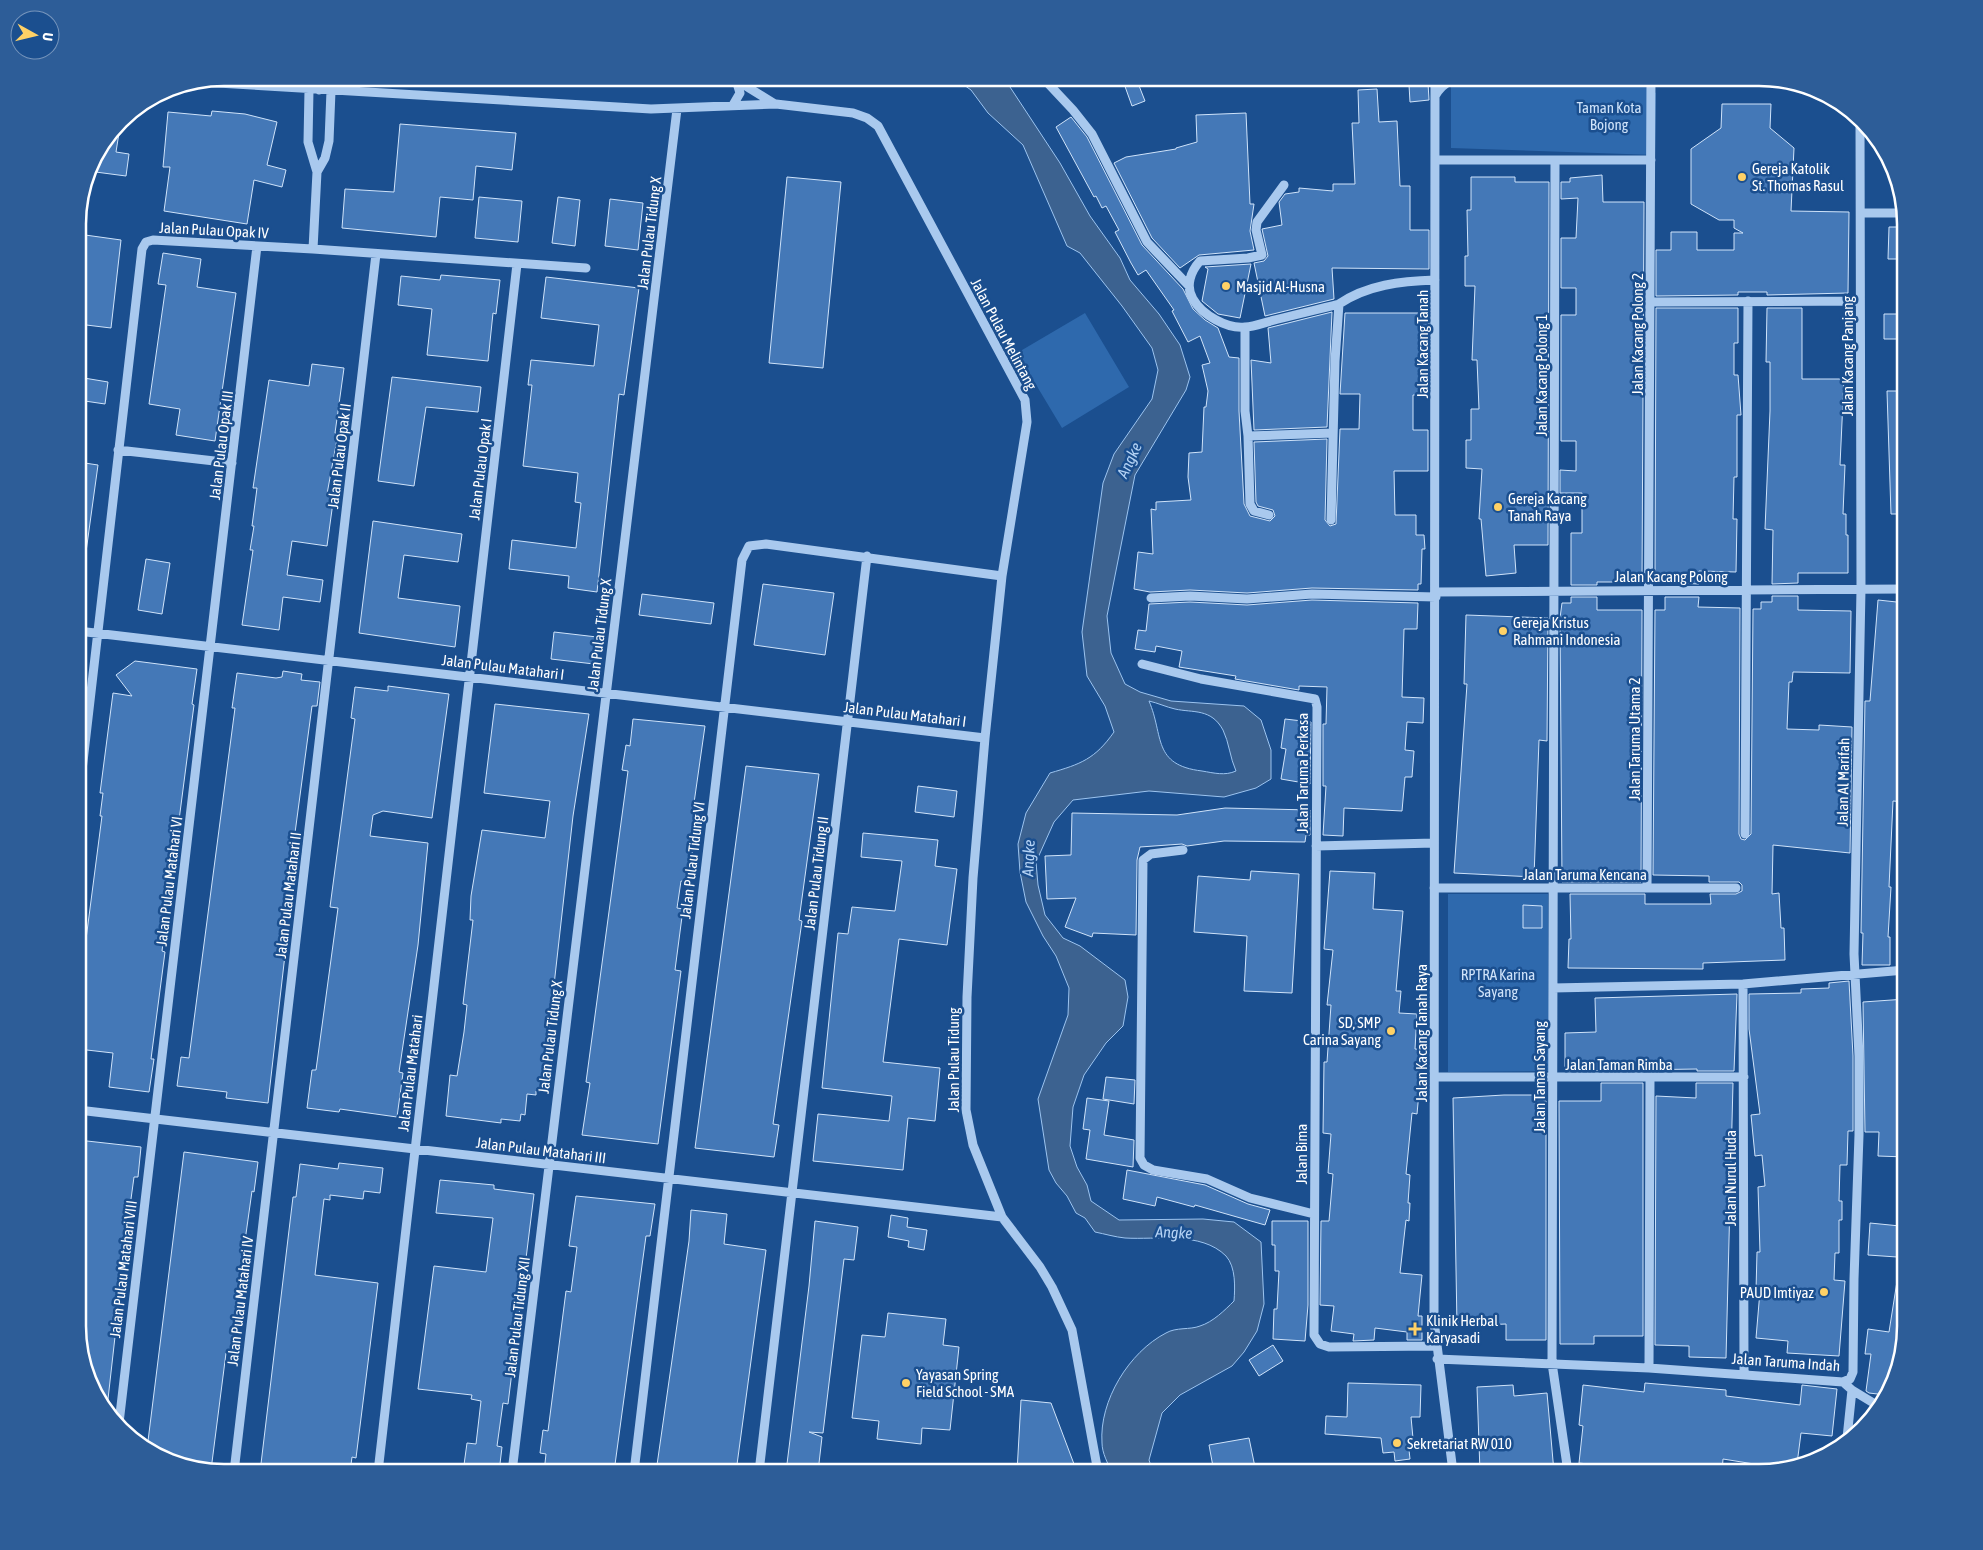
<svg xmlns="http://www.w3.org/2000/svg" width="1983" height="1550" viewBox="0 0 1983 1550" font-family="'Asap Condensed',sans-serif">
<rect width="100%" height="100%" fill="#1b4f8f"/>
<path fill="#2e69ad" d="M1451,78h180l25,15 -1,62 -204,-7z
M1085,313l44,74 -67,41 -45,-75z
M1448,894h100l1,177 -101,1z"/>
<path fill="#3c6290" stroke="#9cc4f0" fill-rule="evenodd" d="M820,78h68l-34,7 -26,1z
M954,78h48l6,6 52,79 30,53 30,42 10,22 29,34 21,31 10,32 -4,13 -51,85 -28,141 4,37 14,31 15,8 31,9 73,5 17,14 10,30v29l-15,9 -32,9 -75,-6 -76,9 -19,22 -18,40 2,23 7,30 18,23 17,8 45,34 3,17 -5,29 -17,17 -22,32 -11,32 -3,39 7,21 10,18 4,16 28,19 84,-1 31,3 27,20 3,62 -7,27 -13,21 -12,14 -52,29 -18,18 -13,47 4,12h-41c-4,-8 -10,-19 -10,-29 -3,-42 27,-91 64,-110 10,-6 24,-3 34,-7 13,-4 25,-16 34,-25 1,-13 2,-34 -8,-45 -25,-25 -70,-16 -101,-18 -10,-1 -20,-4 -30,-6l-10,-14 -9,-5 -9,-17 -11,-13 -7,-13 -11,-71 30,-84 1,-27 -13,-32 -13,-20 -17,-34 -6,-30 -2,-28 8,-31 24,-40c31,-9 45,-14 64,-41l-9,-26 -18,-30 -5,-44 21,-149 11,-29 38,-55 6,-29 -6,-22 -30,-42 -42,-53 -13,-7 -44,-101 -35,-32 -17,-23zM1149,701c9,2 17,6 26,8 18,4 36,-1 48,21 6,12 7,28 13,41 -11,5 -22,2 -34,0 -50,-6 -38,-35 -53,-70z"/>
<path fill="#4478b7" stroke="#cfe3fa" d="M1122,78h14l9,23 -13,5z
M1428,83l1,17 -19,2 -1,-17z
M1377,89l2,33 18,-1 3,65h10v44h19v39l-97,-1 2,31 -69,17 -11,-53 10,-2 4,-5 -6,-27 20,-4 -3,-23 6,-8 14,-2v-4l34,3v-7h22l-3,-61h7l-1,-33z
M1722,104h49l-1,24 24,20 -3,63 58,1 -1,81 -81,2v-3h-29v3l-82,1v-46h15v-18h26v18h37v-17h9l-9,-5v-8h-15l-28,-16v-55l30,-21z
M212,111l33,3 32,8 -10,43 19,5 -4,17 -28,-7 -7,44 -83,-13 6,-44h-7l5,-55 43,4z
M1246,113l4,91h4l-4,27 4,19 -55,5 -19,13 -28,-30 -38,-75 12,-6 50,-8v-1l21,-6 -1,-27z
M1071,117l16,20 55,108 41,44 10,20 12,11 13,8 11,29 10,1v53l5,93 6,12 20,5 5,-5 -2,-6 -15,-4 -2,-4 -2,-60 73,-3 -2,81 5,6 6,-2 4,-95h19l1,-35h-20l5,-81h84l-1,82h-15v35h15v41h-34l1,44h21v20h8l1,14h-3l-1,35h-3v6l-106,-2 -65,5 -57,-3 -40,2 -16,-3 4,-37 15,2 -2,-45 5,1v-8l35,-2 -3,-23 1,-24 13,-1 2,-45h2l2,-16 -6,-26 8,-2 -10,-27 -12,6 -16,-31 2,-1 -28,-40 -8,5 -7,-12 -16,-31 4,-2 -13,-24 -4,2 -6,-12 -2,1 -38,-70z
M121,120l-5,32 13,2 -3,22 -38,-5z
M400,124l116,9 -4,37 -36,-4 -3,34 -33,-3 -4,40 -94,-9 3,-39 49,3z
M1602,175l1,27h41l-2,380h-45v3h-26v-52h11v-40h-22v-23l16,1v-30h-15v-126h15v-27h-15v-50h15l2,-40 -17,1v-17h9v-4z
M787,177l54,5 -18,186 -54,-5z
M1471,177h44v5h34l-1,363h-34l2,28 -30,3 -5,-57h-2l3,-50 -16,-1v-28h5v-31h8l-2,-49h-5l3,-74h-10v-30h3l-1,-46h4z
M479,197l43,4 -4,41 -43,-4z
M558,197l22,3 -5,46 -23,-3z
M610,199l33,4 -5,47 -33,-4z
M1889,227h17v32h-18z
M78,234l43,6 -10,88 -33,-4z
M163,253l38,6 -4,28 39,6 -21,148 -39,-6 4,-26 -31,-5 17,-119 -8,-1z
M1251,264l-11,54 -22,-4 -16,-13 6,-32 -3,-2z
M441,275l59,5 -4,34 -3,-1 -5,48 -61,-6 5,-46 -34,-4 3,-29 39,4z
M546,277l93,11 -15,107 -5,-1 -22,198 -29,-4 1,-12 -60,-7 3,-29 64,8 5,-45 -6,-1 3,-29 -55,-7 9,-81h-4l3,-25 63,6 5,-41 -58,-7z
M1656,308h82v35h-4v32h4l3,40h-4v62h-3l-1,42h4l-1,53 -37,-1v13l-44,-2z
M1767,308h35v71h42l-4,86h5l-2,49h3v21h2v38h-50v10l-26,1 1,-54 -8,-1 5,-118v-49h-4z
M1332,312l-5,115 -73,3 -3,-70 20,3 -3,-35z
M1884,314h22v25h-22z
M312,364l32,4 -9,65 3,1 -11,60 7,1 -7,51 -35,-5 -5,34 36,5 -3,22 -37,-5 -4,33 -37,-5 11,-75h-3l4,-24h-2l5,-38h-4l16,-108 40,6z
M78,377l30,5 -3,22 -27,-4z
M392,377l89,10 -3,25 -52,-5 -12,79 -36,-5z
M1887,391h19v123h-15z
M78,462l20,3 -12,87h-8z
M373,521l89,13 -4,28 -54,-7 -6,43 62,8 -5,41 -96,-14z
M146,559l24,4 -8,51 -24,-4z
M763,584l71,9 -9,62 -71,-10z
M642,594l72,9 -3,21 -72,-9z
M1772,596h26v14l53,1 -1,62 -57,-1 -1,10h-3l-2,47 32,1v-5l33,2 -2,126 -77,-8 -1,49 7,-1 2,35h3l1,32 -82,3v6l-135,-1 1,-29h2l-1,-45h75v10h66l-1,-10h26l6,-3v-6l-3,-3h-30v-6l-56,-1 2,-265h10v-13h34l-1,10 42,1 -1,226 2,5 4,1 6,-6 2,-225h8v-7h11z
M1571,597h26v13h45l-1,272h-79l-2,-264 2,-15h9z
M1312,600l106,3 -1,26h-13l-2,68 22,1 -1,25 -16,-1 -2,28 9,1 -2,26h-7l-3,34 -58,-3 -1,28 -20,-1 3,-49h-3v-62h3l1,-37 -28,-1v4l-64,-11 1,-3 -57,-9 3,-16 -26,-5 -1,6 -20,-3 3,-19 8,1 3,-27 41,-2 57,3z
M1878,600l28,3v199l-13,-1 -4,86h2l-3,50h2v28h-28l1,-32h-2l4,-232h5z
M1466,615l82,3 -1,123 -8,-1 -5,137 -80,-4 13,-189h-3z
M554,632l43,5 -3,27 -43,-5z
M135,661l62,8 -5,35 2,1 -32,246 3,1 -14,107h3l-5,33 -40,-5 4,-34 -35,-4v-48l24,-185h-2l3,-23h-3l13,-100 19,3 -16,-21z
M283,671l19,3 -1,6 19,2 -3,24h-5l-32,239 6,1 -18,157 -42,-5 1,-6 -50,-6 4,-29 8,1 46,-350h-3l5,-35 39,5 6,-1z
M388,686l61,8 -17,124 -49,-7 -10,4 -3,21 58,7 -10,102 -19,127 4,1 -6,44 -57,-8 -1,3 -32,-4 5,-38h4l22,-162 -8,-1 25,-188 -4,-1 4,-31 33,4z
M495,704l94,10 -16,102 -31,276 -6,-1v4l-9,-1 -2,21 -4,-1 -1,7 -19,-2v4l-55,-7 4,-41 7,1 7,-44 3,-27 -4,-1 10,-84h-3l1,-24 11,-66 63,8 5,-37 -66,-8z
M633,719l72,7 -11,77 5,1 -11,78 -7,-1 -4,27 6,1 -8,61 6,1 -23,173 -76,-9 8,-52 -4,-1 42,-311 -6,-1 4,-25 4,1z
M1285,719l26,3 -1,62 -29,-5 5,-30 -5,-1z
M746,766l73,8 -20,146 3,1 -29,203 6,1 -5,32 -79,-9z
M918,786l39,5 -3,26 -39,-5z
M1225,808l85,2v25h-4l-1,7 -81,-1 -37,5 -5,-2 -42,3 -3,13 -1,75 -43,-2 -1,4 -27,-10 11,-29 -29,1 -2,-43 26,-1 1,-42 105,2z
M863,833l75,7 -3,26 22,3 -10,76 -48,-6 -16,123 57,6 -5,53 -27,-3 -5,52 -90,-9 5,-47 71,7 3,-25 -70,-8 16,-155 10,1 4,-27 43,4 7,-50 -41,-4z
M1251,871l48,3 -7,119 -48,-2 3,-55 -53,-4 4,-56 52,4z
M1330,871l45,2 -2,36 30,2 -7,80h5l-2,22 18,1 -2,35h8l-6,65 -5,-1 -6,61 4,1 -2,28h2l-1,18 -3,-1 -6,53 22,2 -4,41h4v24h-15v-8l-32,-4 -1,12 -21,1 1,-7 -23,-3 3,-25 -14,-1 1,-84h8l4,-47 -5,-1 3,-39 -8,-1 1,-71h3l4,-57h-4l6,-55 -9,-1z
M1523,905l19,1v22h-19z
M1849,981l4,75v75h-5l-1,34h-7l-1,36h3v19h-3v33h-4l-1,27 11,1 -6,75 -52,-3 1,-12 -32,-3 4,-47h-4l1,-39h3l-2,-65 7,-1 -3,-31 -7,1 -4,-41 9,-1 -11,-85v-35l52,-1v-4l28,-1v-5z
M1737,994l-3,77h-37v-2l-132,2v-38l31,-1 -1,-34z
M1906,999v158l-28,-1 1,-24h-14l-2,-130z
M1106,1077l29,3 -1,24 -31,-5z
M1601,1083h42v253h-49v8h-34l-1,-243h42z
M1696,1083h37l-7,275 -37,-1v-11l-34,-1 1,-249 40,2z
M1504,1095h40v6h2v239h-40v-16l-49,2 -4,-228z
M1087,1098l22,3 -5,34 30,5 -1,27 -47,-8 4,-29 -7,-1z
M78,1140l63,7 -3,30h-4l-6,44 -21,187 -14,-17 -12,-45 3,-22 -6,-1z
M184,1152l74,10 -4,30 -2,-1 -15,107h4l-6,57 -9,-2 -15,117 -34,-5 -30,-16z
M339,1163l44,5 -3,25 -16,-2 -1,8 -33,-4v5l-6,-1 -9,76 63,8 -22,175 -4,-1 -2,15h-90l33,-275h3l4,-33 38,5z
M1127,1170l78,15 43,19 22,6 -5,15 -70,-20 -1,2 -37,-10 -2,9 -32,-7z
M440,1180l54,5v4l40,5 -26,210 -5,-1 -6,43 5,1 -3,25h-36l4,-29 9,1 5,-43 -10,-2 1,-4 -54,-6 16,-123 52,6 7,-54 -57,-5z
M576,1196l79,8 -5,32h-4l-32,236h-70l2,-18 -6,-1 3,-23 5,1 18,-140 5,1 6,-45 -8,-1z
M691,1210l36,4 -3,30 42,6 -30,222h-80l33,-231z
M891,1215l17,3 -1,9 20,3 -3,20 -16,-3 1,-6 -21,-4z
M815,1221l43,6 -4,33 -10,-1 -21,174 -14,-1 13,5 -4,35h-32l23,-186z
M1272,1221h36v84l-3,36 -32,-2 1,-30h3l2,-38h-4v-26h-3z
M1870,1223l30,3 -3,31 -29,-2z
M1898,1275l8,1v50l-8,47 -12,22 -17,-2 -3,-2 5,-37h-6l3,-25 21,3z
M888,1313l58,6 -3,26 16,2 -9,83 -28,-2 -1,16 -44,-5 2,-18 -27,-3 10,-83 23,2z
M1273,1345l10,16 -24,15 -10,-16z
M1348,1383l73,2 -1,32h-9l3,32 -5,1 1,9 -15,2 -1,-9 -11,1 -2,-15 -56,-4 1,-18 21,1z
M1645,1383l81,7v6l74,9 2,-20 35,4 -5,47 -31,-3 -4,31 -18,4 -56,-9 -1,13h-63l-80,-9 4,-37 -4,-1 4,-40 61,7z
M1513,1385l1,11 33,-3 7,79h-74l-3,-85z
M1021,1400l30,3 26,69h-60z
M1249,1438l7,34h-42l-5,-27z"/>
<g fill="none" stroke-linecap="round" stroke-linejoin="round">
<path stroke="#a9c9ee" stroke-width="9" d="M725,78l11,2 39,24
M1043,78l30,32 19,24 55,108 42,44
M1435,78l-1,1243 19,151
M200,82l451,27 125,-5 77,9 14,5 11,8 147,274 2,22 -25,154 -17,162 -12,140 -6,119 -1,113 7,35 29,72 38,50 12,20 20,43 26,142
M309,90l-1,52 9,30
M319,90l1,-12
M1435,96c9,-16 20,-18 38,-18
M733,105l7,-12 -4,-13
M1435,160h216
M1555,160l-3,1203 16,109
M1284,185l-27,37 -1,8 6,25 -14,3 -48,3c-9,10 -15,25 -7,38 9,16 34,30 52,28 9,0 18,-4 26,-6 23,-6 45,-11 68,-17 28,-19 62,-23 96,-24
M1861,213h42
M313,249l4,-77 8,-14 4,-17 2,-50
M1651,302l209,-1
M1245,328v83l3,25 2,68 4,7 15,4
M1248,436l85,-3
M118,450l114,13
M1331,520l4,-159 4,-57
M1436,592l469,-3
M1151,598l39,-2 57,3 65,-5 124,3
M78,631l907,107
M1142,664l59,15 114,20 2,8 -3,628 6,9 9,3 106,-1
M78,805l64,-556 4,-7 7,-2 160,9 273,19
M1745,834l3,-533
M1316,846l118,-3
M1183,850l-32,4 -8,6 -3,298 4,7 9,5 54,9 43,19 64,16
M1434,888h302
M1647,888l4,-810
M1743,984l1,389
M1553,988l190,-4 162,-14
M1435,1077h309
M78,1110l924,107
M1437,1359l212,9 194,14 7,-3 3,-7 1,-93 5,-144v-79l-5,-102 7,-365 -1,-467
M1649,1368l1,-291
M1843,1382l9,8 -5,48
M1852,1390l28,17
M119,1423l138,-1177
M234,1472l142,-1218
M378,1472l139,-1208
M512,1472l165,-1363
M634,1472l108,-912 7,-14 17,-2 236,32
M759,1472l108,-916"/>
</g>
<g fill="#ffd166" stroke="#1b4f8f" stroke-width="2">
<circle cx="1742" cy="177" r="5"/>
<circle cx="1226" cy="286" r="5"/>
<circle cx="1498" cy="507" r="5"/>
<circle cx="1503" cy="631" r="5"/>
<circle cx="1391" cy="1031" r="5"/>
<circle cx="1824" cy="1292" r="5"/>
<path d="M1412.5 1321.5h5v5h5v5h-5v5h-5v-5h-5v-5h5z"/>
<circle cx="906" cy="1383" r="5"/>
<circle cx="1397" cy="1443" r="5"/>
</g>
<g text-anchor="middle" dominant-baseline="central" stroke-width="5" stroke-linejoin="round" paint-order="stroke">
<g font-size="15" fill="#cfe3fa" stroke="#1b4f8f">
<text x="1609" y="107">Taman Kota<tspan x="1609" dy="17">Bojong</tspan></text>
<text x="1498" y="974">RPTRA Karina<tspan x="1498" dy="17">Sayang</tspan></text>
</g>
<g font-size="15" fill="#fff" stroke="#1b4f8f" text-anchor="start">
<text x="1752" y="168">Gereja Katolik<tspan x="1752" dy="17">St. Thomas Rasul</tspan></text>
<text x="1236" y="286">Masjid Al-Husna</text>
<text x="1508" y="498">Gereja Kacang<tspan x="1508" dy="17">Tanah Raya</tspan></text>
<text x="1513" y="622">Gereja Kristus<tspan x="1513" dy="17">Rahmani Indonesia</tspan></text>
<text x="1381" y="1022" text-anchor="end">SD, SMP<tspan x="1381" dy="17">Carina Sayang</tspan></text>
<text x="1814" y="1292" text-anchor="end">PAUD Imtiyaz</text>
<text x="1426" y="1320">Klinik Herbal<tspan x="1426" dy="17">Karyasadi</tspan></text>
<text x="916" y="1374">Yayasan Spring<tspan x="916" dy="17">Field School - SMA</tspan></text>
<text x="1407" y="1443">Sekretariat RW 010</text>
</g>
<g font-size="15" fill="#fff" stroke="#1b4f8f">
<text transform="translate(214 230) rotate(3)">Jalan Pulau Opak IV</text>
<text transform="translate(649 233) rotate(-83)">Jalan Pulau Tidung X</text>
<text transform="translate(1004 334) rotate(62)">Jalan Pulau Melintang</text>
<text transform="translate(1637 334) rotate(-90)">Jalan Kacang Polong 2</text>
<text transform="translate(1422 344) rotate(-90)">Jalan Kacang Tanah</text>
<text transform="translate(1847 356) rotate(-90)">Jalan Kacang Panjang</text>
<text transform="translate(1541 375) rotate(-90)">Jalan Kacang Polong 1</text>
<text transform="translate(221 445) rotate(-83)">Jalan Pulau Opak III</text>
<text transform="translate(339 456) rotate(-83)">Jalan Pulau Opak II</text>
<text transform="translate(480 469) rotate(-83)">Jalan Pulau Opak I</text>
<text x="1671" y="576">Jalan Kacang Polong</text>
<text transform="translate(599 635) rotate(-83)">Jalan Pulau Tidung X</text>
<text transform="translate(503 667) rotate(7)">Jalan Pulau Matahari I</text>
<text transform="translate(905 714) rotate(7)">Jalan Pulau Matahari I</text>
<text transform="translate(1634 739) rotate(-90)">Jalan Taruma Utama 2</text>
<text transform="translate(1302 773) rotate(-90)">Jalan Taruma Perkasa</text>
<text transform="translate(1843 782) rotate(-89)">Jalan Al Marifah</text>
<text transform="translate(692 860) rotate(-83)">Jalan Pulau Tidung VI</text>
<text transform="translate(816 873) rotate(-83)">Jalan Pulau Tidung II</text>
<text x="1585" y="874">Jalan Taruma Kencana</text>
<text transform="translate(169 881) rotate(-83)">Jalan Pulau Matahari VI</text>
<text transform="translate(288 895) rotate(-83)">Jalan Pulau Matahari II</text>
<text transform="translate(1421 1033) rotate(-90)">Jalan Kacang Tanah Raya</text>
<text transform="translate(550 1037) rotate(-83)">Jalan Pulau Tidung X</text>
<text transform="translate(953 1060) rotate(-90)">Jalan Pulau Tidung</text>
<text x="1619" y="1064">Jalan Taman Rimba</text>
<text transform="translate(410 1073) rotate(-83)">Jalan Pulau Matahari</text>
<text transform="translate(1539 1077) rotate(-90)">Jalan Taman Sayang</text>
<text transform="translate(541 1150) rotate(7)">Jalan Pulau Matahari III</text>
<text transform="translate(1301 1154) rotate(-90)">Jalan Bima</text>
<text transform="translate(1730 1178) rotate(-90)">Jalan Nurul Huda</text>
<text transform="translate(123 1269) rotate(-83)">Jalan Pulau Matahari VIII</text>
<text transform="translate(240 1301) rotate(-83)">Jalan Pulau Matahari IV</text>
<text transform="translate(517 1317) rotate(-83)">Jalan Pulau Tidung XII</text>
<text transform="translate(1786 1362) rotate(4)">Jalan Taruma Indah</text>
</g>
<g font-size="16" font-style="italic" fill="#b5d3f5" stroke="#1b4f8f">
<text transform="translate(1129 460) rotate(-65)">Angke</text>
<text transform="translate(1028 858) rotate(-88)">Angke</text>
<text transform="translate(1174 1232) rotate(2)">Angke</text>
</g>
</g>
<path d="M0 0H1983V1550H0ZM224 86H1759A138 138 0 0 1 1897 224V1326A138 138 0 0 1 1759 1464H224A138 138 0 0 1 86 1326V224A138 138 0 0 1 224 86Z" fill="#2d5d98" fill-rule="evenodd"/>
<path fill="none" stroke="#fff" stroke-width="2.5" d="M224 86H1759A138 138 0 0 1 1897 224V1326A138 138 0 0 1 1759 1464H224A138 138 0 0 1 86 1326V224A138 138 0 0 1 224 86Z"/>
<g transform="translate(35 35) rotate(98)"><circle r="24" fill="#1b4f8f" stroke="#7695bc"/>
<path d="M0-4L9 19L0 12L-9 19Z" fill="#ffd166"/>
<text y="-8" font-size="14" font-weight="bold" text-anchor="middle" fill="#ffffff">U</text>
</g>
</svg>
